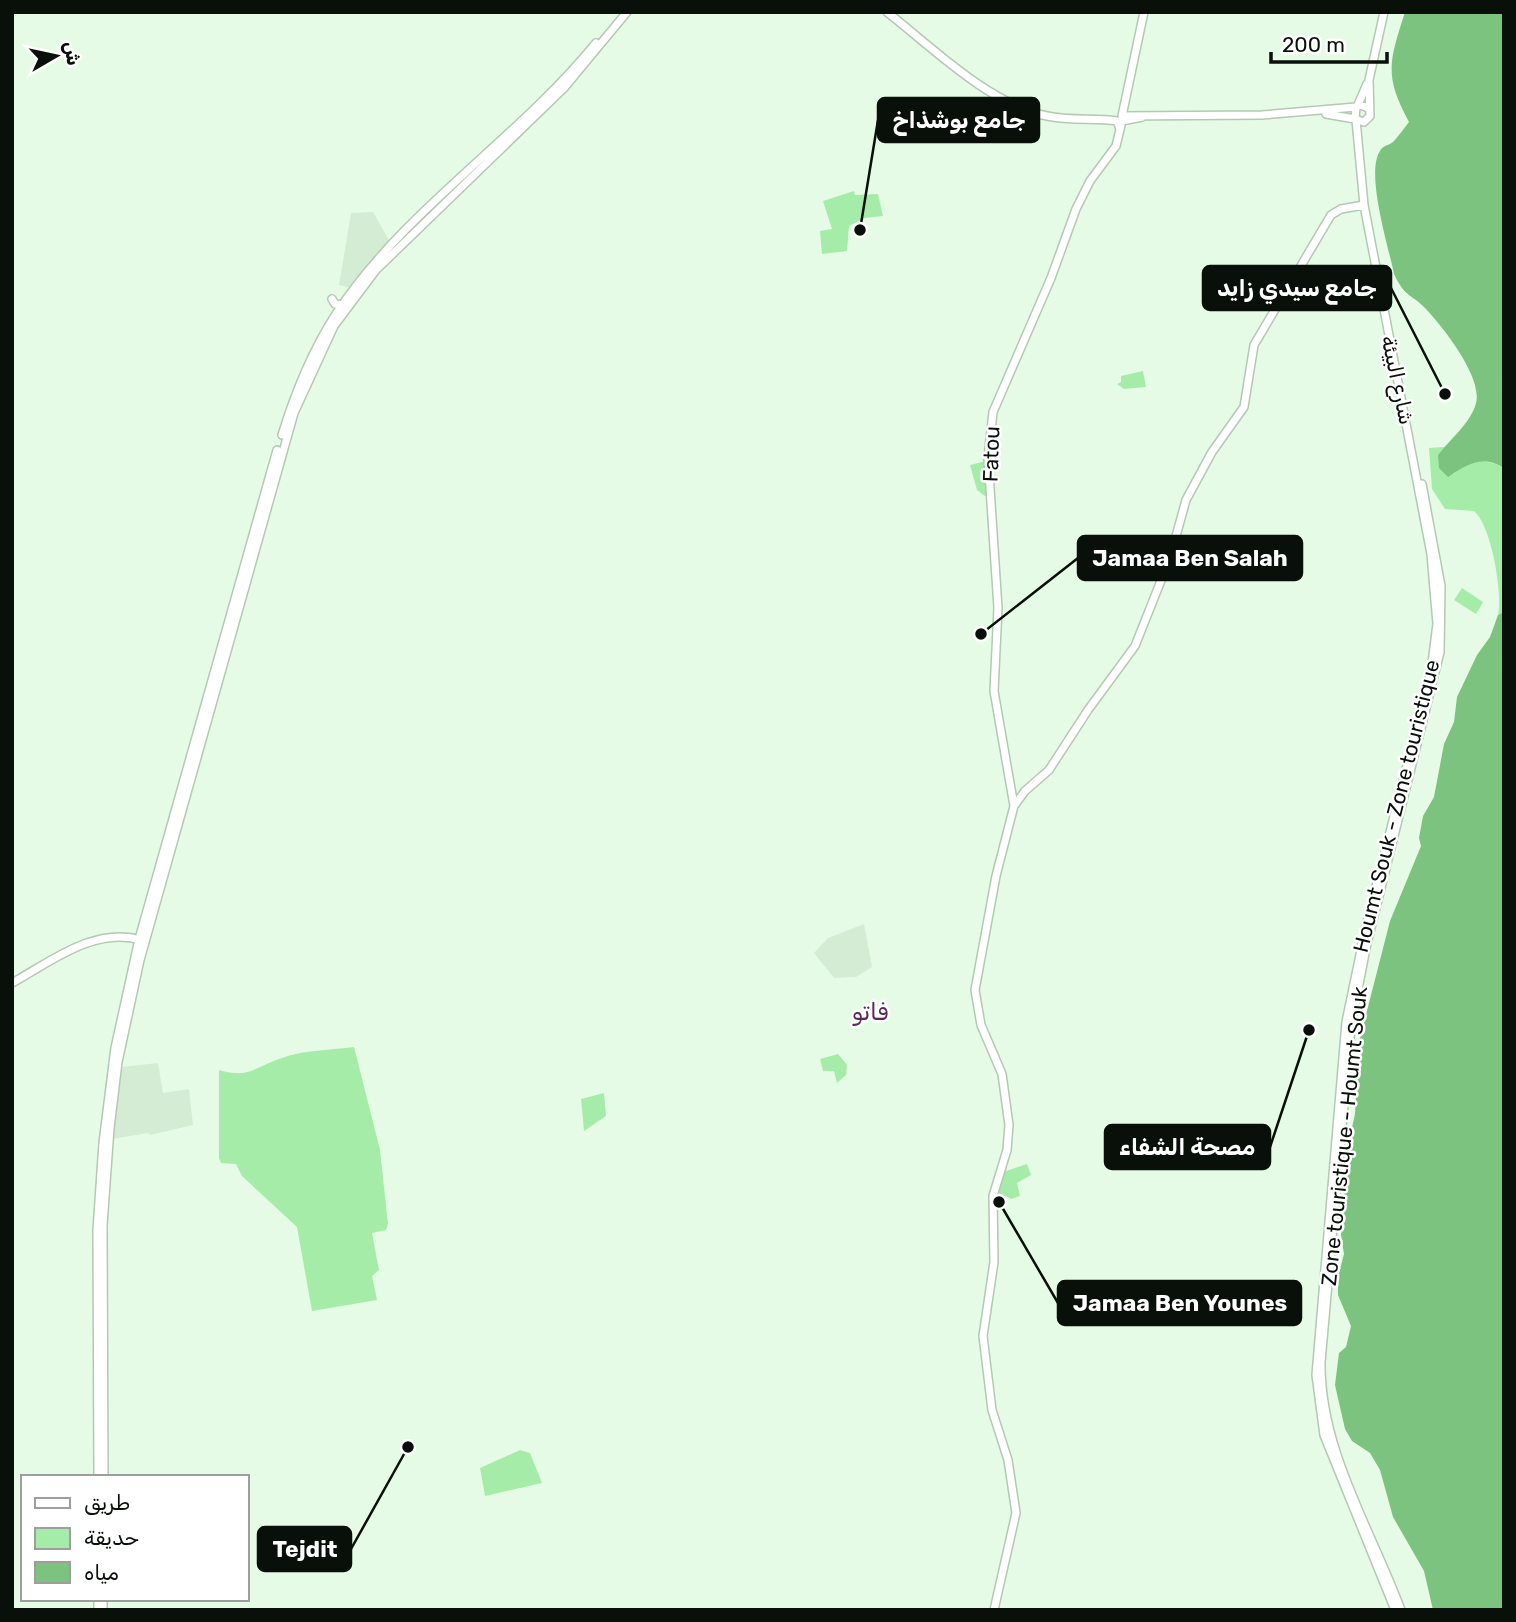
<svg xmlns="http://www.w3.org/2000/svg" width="1516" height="1622" viewBox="0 0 1516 1622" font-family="Rubik,Cairo,sans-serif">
<rect width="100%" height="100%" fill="#e6fbe6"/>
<path fill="#d3ecd3" d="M373,212l17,30 -39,46 -12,-3 12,-72z
M864,924l8,43 -16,10 -22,1 -20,-25 14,-15z
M158,1063l5,30 26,-4 4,36 -43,10 -2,-2 -36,6 9,-72z"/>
<path fill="#a6eca9" d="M854,191l1,4 23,-1 5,22 -18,2 -16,8 -2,25 -25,3 -2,-23 12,-2 -9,-28z
M1143,371l3,16 -22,2 -7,-5 4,-2v-6z
M1444,447l-6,8 16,19c10,-17 35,-15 50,-6v144l-6,3c5,-22 -7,-90 -24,-104l-29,-2 -13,-20 -3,-41z
M986,461l1,34 -2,1 -8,-6 -7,-25z
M1462,588l21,14 -7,12 -22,-14z
M354,1047l26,103 8,74 -2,6 -14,3 7,37 -7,6 5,24 -65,11 -15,-84 -55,-51 -6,-12 -15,-1 -2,-5v-88c31,9 35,-3 63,-12 21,-8 50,-8 72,-11z
M838,1054l9,11 -1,10 -9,8 -3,-12h-11l-3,-12z
M604,1093l2,23 -22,15 -3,-32z
M1027,1164l4,11 -14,8 3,13 -9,3 -5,-3h-10l7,-24z
M520,1450l10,3 12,30 -57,13 -5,-28z"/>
<path fill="#7cc380" d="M1405,12h99v456c-22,-14 -38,-3 -56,9l-9,-9 -1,-13c12,-16 33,-32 38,-52 7,-25 -33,-76 -50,-94 -14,-15 -21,-11 -32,-35 -5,-26 -29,-101 -14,-123 3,-6 8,-5 13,-9 4,-4 13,-16 16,-20 -25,-46 -20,-60 -4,-110z
M1504,612v998h-71l-9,-39 -31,-54 -13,-47 -10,-17 -18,-12 -7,-12 -10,-44 4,-32 7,-6 5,-21 -13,-31v-18l6,-23 -3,-19 5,-80 9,-41 4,-72 31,-121 31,-75 -2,-8 4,-22 11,-19 10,-53 10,-22 3,-25 20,-42 13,-18 8,-22z"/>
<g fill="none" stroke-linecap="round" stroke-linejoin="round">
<g stroke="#b4c8b4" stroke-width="10">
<path id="secondary" d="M887,12c46,36 103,93 160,104 23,5 47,2 70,5l3,8
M1144,12l-22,104 140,-1 94,-8
M1357,107l10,-23
M1368,108l-7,-3 -5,2 -1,12 9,3 6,-6 -1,-36 15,-68
M1326,114l29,5
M1356,120l8,85 67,349 6,70 -6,47 -65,255 -20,96 -30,353 8,60 71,175
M332,299l3,5 8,1
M282,435c13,-42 30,-84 54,-121 69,-105 181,-174 260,-271
M1014,806l11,-15 24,-21 39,-60 47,-64 35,-88 16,-58 26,-48 32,-45 10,-62 77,-130 10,-6 23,-4
M12,983c38,-21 83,-57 129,-43
M98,1477l-1,-247 6,-87 12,-95 24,-109 138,-489
M104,1477l-1,-252 7,-97 8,-66 22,-102 154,-547 40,-87 42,-56 188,-182 63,-76
M98,1610v-11
M103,1610v-11
M994,1610l22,-97 -8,-53 -16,-50 -9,-74 11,-74 -1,-66 14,-46 2,-25 -7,-51 -21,-49 -6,-35 21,-114 18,-70 -20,-115 4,-83 -10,-150 5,-46 58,-134 25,-69 14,-28 26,-35 6,-25 20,-4
M1401,1610c-30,-81 -81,-160 -80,-248l30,-336 15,-78 74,-296 1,-66 -19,-102"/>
</g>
<use href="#secondary" stroke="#fff" stroke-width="7"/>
</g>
<g text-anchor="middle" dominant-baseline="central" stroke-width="5" stroke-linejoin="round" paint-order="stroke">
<g font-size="21" fill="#090f09" stroke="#fff">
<text transform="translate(1398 380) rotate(78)">شارع البيئة</text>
<text transform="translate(991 454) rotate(-88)">Fatou</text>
<text transform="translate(1396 806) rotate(-76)">Houmt Souk - Zone touristique</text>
<text transform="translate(1344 1136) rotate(-84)">Zone touristique - Houmt Souk</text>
</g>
<g font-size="24" fill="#59295b" stroke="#fff">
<text x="870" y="1012">فاتو</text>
</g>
</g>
<path fill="none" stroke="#090f09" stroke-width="2.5" d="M860 230L878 120M1445 394L1391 288M981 634L1078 558M1309 1030L1270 1147M999 1202L1058 1303M408 1447L351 1549"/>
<g fill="#090f09" stroke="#fff" stroke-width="2.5">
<circle cx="860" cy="230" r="7"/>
<circle cx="1445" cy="394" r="7"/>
<circle cx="981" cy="634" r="7"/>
<circle cx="1309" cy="1030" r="7"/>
<circle cx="999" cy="1202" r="7"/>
<circle cx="408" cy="1447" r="7"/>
</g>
<g fill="#090f09" stroke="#090f09" stroke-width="2.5">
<rect x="878" y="98" width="161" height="44" rx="7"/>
<rect x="1203" y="266" width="188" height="44" rx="7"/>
<rect x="1078" y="536" width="224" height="44" rx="7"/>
<rect x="1105" y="1125" width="165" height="44" rx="7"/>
<rect x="1058" y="1281" width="243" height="44" rx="7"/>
<rect x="258" y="1527" width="93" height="44" rx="7"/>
</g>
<g font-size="23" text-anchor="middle" font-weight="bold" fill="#fff">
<text x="959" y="128">جامع بوشذاخ</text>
<text x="1297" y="296">جامع سيدي زايد</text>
<text x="1190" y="566">Jamaa Ben Salah</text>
<text x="1187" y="1155">مصحة الشفاء</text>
<text x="1180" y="1311">Jamaa Ben Younes</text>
<text x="305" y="1557">Tejdit</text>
</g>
<rect width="1516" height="1622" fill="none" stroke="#090f09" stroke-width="28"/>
<rect x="21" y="1475" width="228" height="126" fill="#ffffff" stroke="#9d9f9d" stroke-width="2"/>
<rect x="35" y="1498" width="35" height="10" fill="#ffffff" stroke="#9d9f9d" stroke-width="2"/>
<text x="84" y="1510" font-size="21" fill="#090f09">طريق</text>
<rect x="35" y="1528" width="35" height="21" fill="#a6eca9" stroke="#9d9f9d" stroke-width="2"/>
<text x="84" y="1545" font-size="21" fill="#090f09">حديقة</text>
<rect x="35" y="1562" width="35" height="21" fill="#7cc380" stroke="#9d9f9d" stroke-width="2"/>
<text x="84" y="1580" font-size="21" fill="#090f09">مياه</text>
<g transform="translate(56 56) rotate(81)" stroke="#ffffff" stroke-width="5" paint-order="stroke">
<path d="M0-5L12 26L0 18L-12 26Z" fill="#090f09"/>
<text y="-10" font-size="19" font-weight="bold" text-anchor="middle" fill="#090f09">ش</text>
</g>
<path d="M1271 52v10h116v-10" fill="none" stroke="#090f09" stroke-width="3.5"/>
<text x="1282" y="52" font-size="21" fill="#090f09" stroke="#ffffff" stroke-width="5" paint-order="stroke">200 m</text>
</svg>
